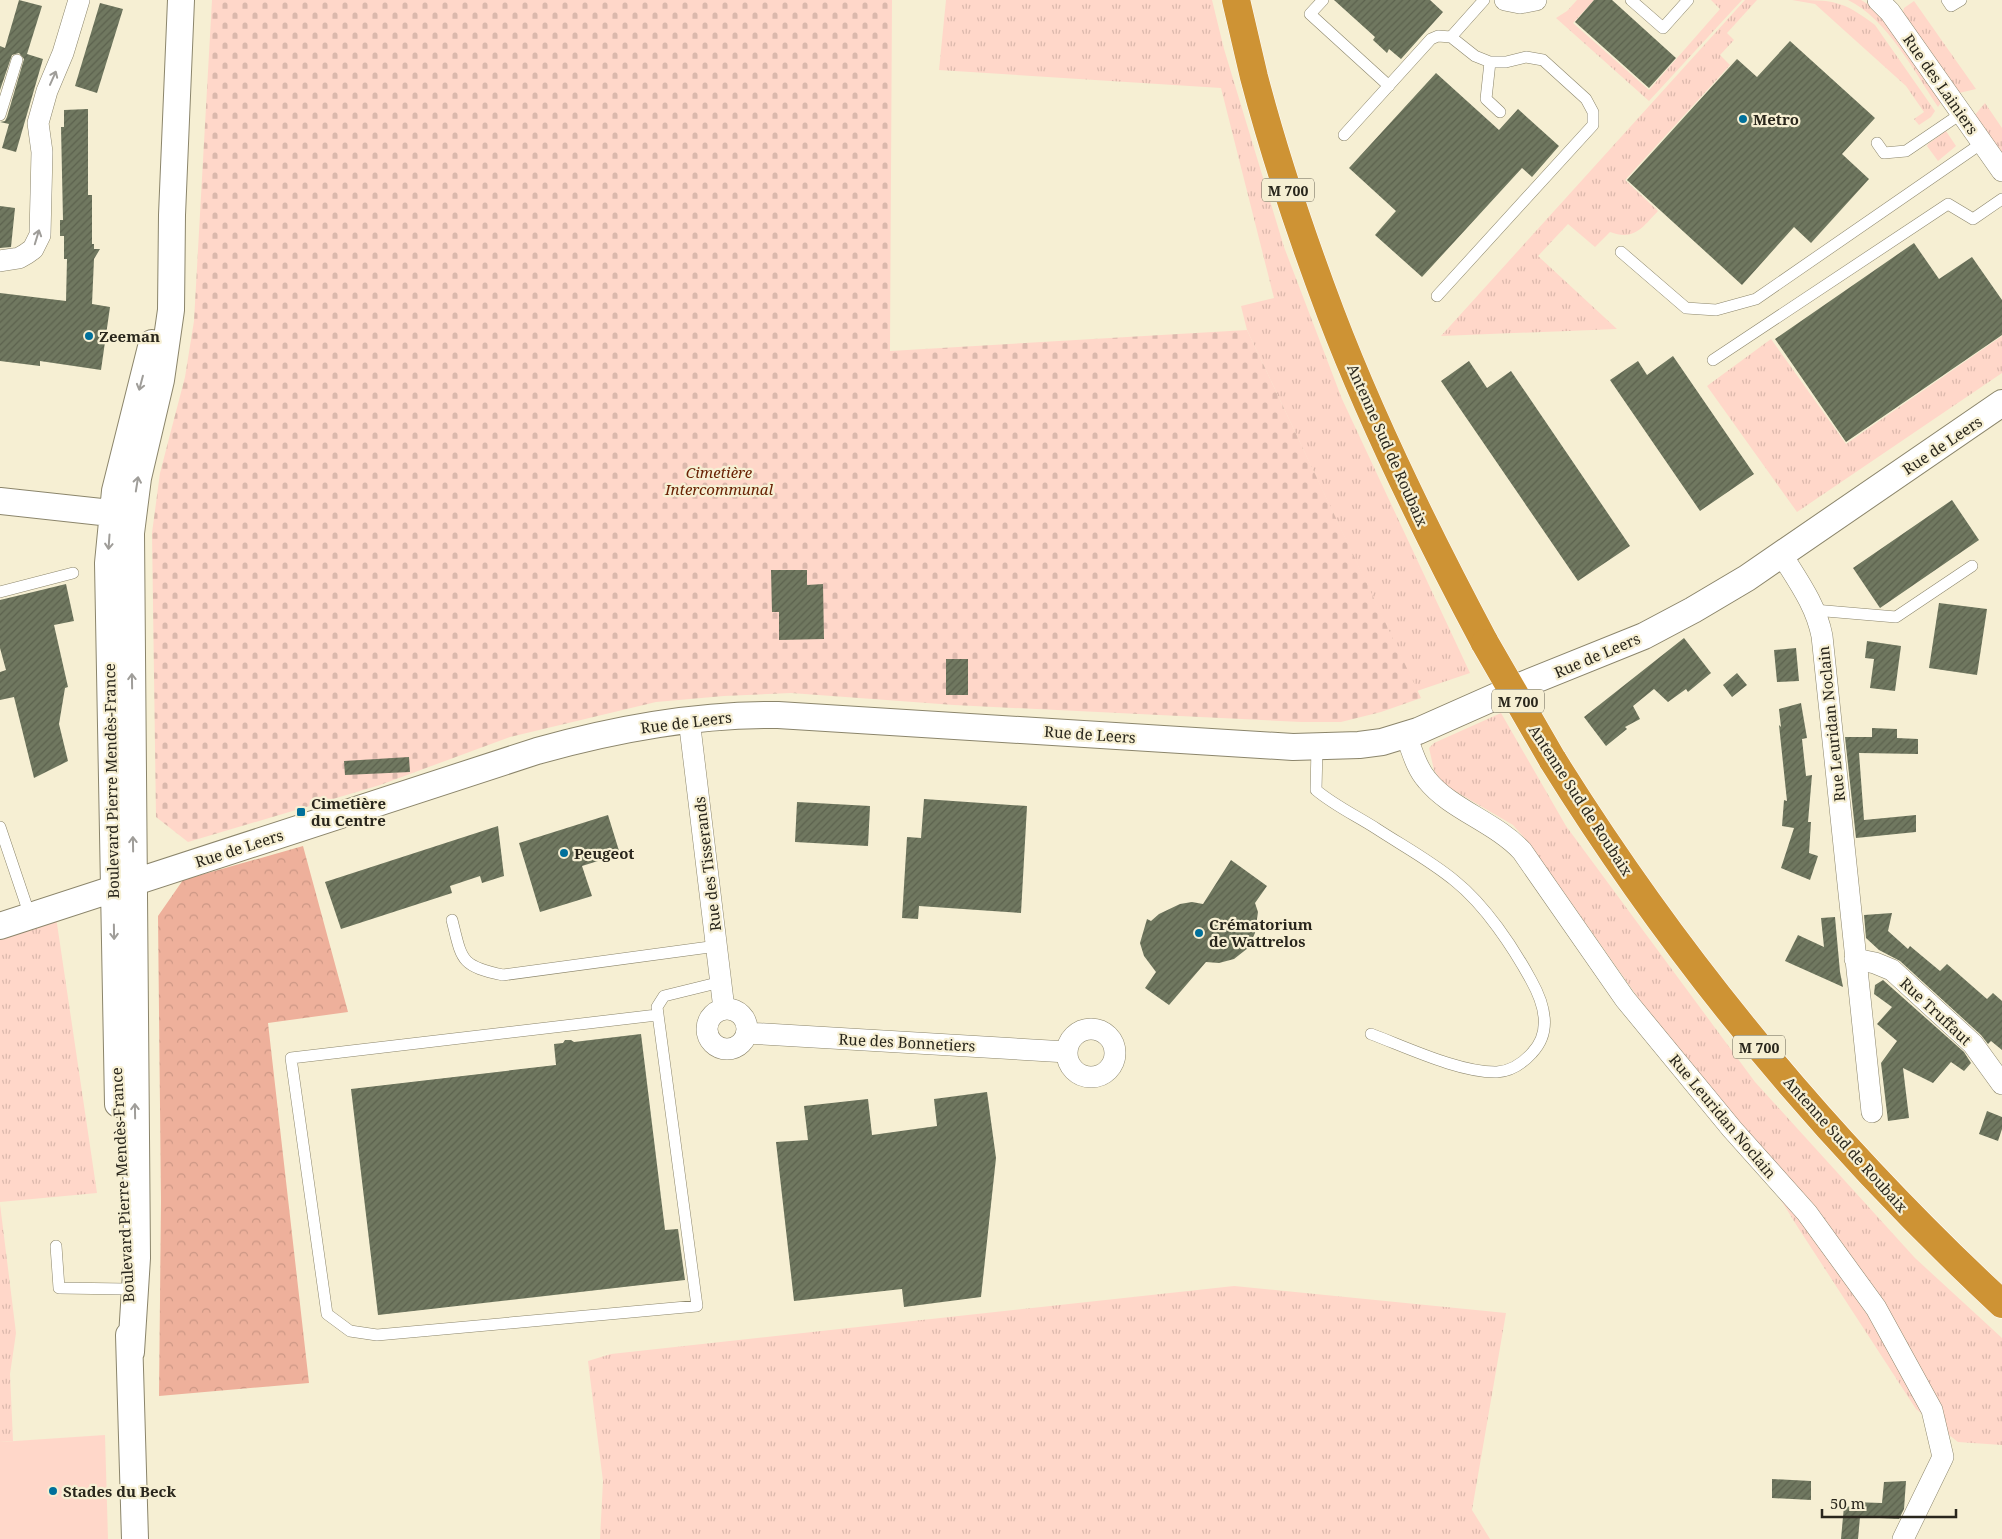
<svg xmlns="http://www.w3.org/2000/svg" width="2002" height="1539" viewBox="0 0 2002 1539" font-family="'Noto Serif',serif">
<defs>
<pattern id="grass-tufts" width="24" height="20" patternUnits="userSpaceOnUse" patternTransform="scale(1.25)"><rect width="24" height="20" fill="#ffd7c9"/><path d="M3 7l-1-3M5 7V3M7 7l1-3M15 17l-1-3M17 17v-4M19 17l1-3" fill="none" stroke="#dbb8ac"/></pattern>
<pattern id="forest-crowns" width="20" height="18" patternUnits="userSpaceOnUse" patternTransform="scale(1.25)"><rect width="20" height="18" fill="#eeb09b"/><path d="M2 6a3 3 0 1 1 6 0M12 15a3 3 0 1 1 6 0" fill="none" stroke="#cc9785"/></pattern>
<pattern id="cemetery-stones" width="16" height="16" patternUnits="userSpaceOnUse" patternTransform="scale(1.25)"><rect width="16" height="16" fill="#ffd7c9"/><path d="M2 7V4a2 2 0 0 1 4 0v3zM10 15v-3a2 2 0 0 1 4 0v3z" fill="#dbb8ac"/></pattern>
<pattern id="building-hatch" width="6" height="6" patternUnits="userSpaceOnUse" patternTransform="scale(1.25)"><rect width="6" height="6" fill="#707860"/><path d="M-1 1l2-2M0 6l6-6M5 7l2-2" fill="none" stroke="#5c624e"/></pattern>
</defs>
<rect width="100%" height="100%" fill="#f6efd3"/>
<path fill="url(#grass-tufts)" d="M946,0h266l12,49 60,198 58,152 128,274 -53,18 -170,-361 -6,-24 33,-8 -53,-210 -282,-18z
M1577,0h17l-21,23 76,67 71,-81 -9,-9h31l-93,101 -93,-83 11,-7z
M1745,0h12l-30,33 7,7 -14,15 10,10 -105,115 33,31c-16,17 -24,30 -48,21l-15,15 -27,-23 -30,32 79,73 -176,7z
M1792,0c41,0 50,0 83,25l60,86 -4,6 -12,8 -5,-6 10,-7 -18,-26 -91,-82z
M1848,0h13l13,8 68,93 -4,6c-24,-36 -51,-88 -90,-107z
M1914,1l62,88 -17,4 -56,-81 1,-4z
M1985,103l17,25v29l-28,-41z
M1946,131l10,15 -18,15 -11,-15 1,-2z
M2002,336v37l-205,139 -90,-126 64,-47 75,105z
M1501,713l65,113 189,256 160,176 87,80v107l-44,-3 -42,-33 -119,-183 -80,-130 -71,-87 -117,-166 -16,-18 -70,-41 -9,-14 -5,-22 5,-5z
M56,917l41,276 -97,9v-266z
M0,1204l16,129 -6,41 3,67 -13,1z
M1234,1286l272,27 -34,197 18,29h-890l3,-58 -15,-120 23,-7z"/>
<path fill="url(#forest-crowns)" d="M303,846l45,166 -80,11 41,360 -150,13 2,-194 -3,-286 25,-36z"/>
<path fill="url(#cemetery-stones)" d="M212,0h680l-2,351 357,-21 174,368 -40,14 -40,10h-40l-347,-17 -163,-12 -67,3 -68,6 -146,35 -130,48 -192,57 -32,-25 -4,-284 8,-60 25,-96 9,-56z"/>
<path fill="#ffd7c9" d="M105,1435l3,104h-108v-97z"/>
<path fill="url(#building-hatch)" d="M19,0l23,6 -15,48 16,5 -27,93 -14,-4 7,-24 -9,-2 5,-1 2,-4 17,-58 -5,-6 -7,2 -12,35v-44l5,2z
M1334,0h96l13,12 -42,47 -12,-10 -2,4 -14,-13 2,-3z
M1594,0h18l64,58 -27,30 -74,-66z
M100,3l23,6 -26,84 -22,-7z
M1790,41l85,77 -33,36 27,25 -58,64 -17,-16 -52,58 -115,-105 110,-121 20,18z
M1436,73l63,57 19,-21 41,37 -27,31 -10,-9 -100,109 -47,-42 21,-24 -47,-43z
M88,109v86h4v49h2v5h6l-6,10 -2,45 18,3 -9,63 -61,-9v5l-40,-5v-68l66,8 1,-42h-3v-23h-4v-16h3l-2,-93h3v-17z
M0,206l15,2 -4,39 -11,1z
M1914,243l25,36 33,-22 30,43v35l-156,107 -71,-103z
M1673,356l81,118 -54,37 -90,-131 28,-19 9,14z
M1469,361l18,27 24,-17 119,175 -52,35 -137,-200z
M1952,500l27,40 -99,68 -27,-40z
M771,570h36v15l16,-1 1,55 -45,1v-28h-7z
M66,584l8,37 -20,4 14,62 -3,1 -6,36 9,37 -34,17 -20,-81 -14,3v-28l6,-2 -6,-22v-48z
M1939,603l48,6 -10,66 -48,-7z
M1684,638l27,35 -23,19 -2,-3 -18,13 -14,-13 -21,17 7,13 -15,8 2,2 -21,17 -22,-29z
M1867,641l34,5 -6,45 -25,-3 4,-29 -9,-1z
M1796,648l3,33 -22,1 -3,-32z
M946,659h22v36h-22z
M1737,673l10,12 -15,12 -9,-12z
M1801,703l6,35 -5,1 4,37 6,-1 -4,47h3l-2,31 9,3 -8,24 -29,-12 13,-40 -12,-2 2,-26 3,1 -8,-76 2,2 -2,-18z
M1872,728l25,1v9l21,1v15l-59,-1 5,67 52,-5v17l-60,6 -11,-101h27z
M409,757l1,15 -65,3 -1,-14z
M924,799l103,7 -6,107 -102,-7 -1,13 -16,-1 5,-81 14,1z
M797,802l73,4 -2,40 -73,-4z
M608,815l12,39 -38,12 10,30 -52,16 -21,-69z
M498,826l6,50 -22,7 -2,-7 -30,10 2,7 -111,36 -16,-47z
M1231,860l36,26 -12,17 3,9 -3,21 -7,15 -14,11 -15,4 -13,-1 -37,43 -24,-17 11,-16 -12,-16 -4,-13 7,-24 4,2 8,-7 21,-10 12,-2 11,2z
M1892,913l-4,18 20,18 2,-3 30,25 7,-7 40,35 6,-6 9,8v49l-11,-9 -3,3 -7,-9 -81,-74 -21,-11 -13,-12 -2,-23z
M1835,917l5,55 3,15 -58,-26 13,-26 26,12 -3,-29z
M1883,980l81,72 7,11 -7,8 -13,-9 -18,21 -30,-15 6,50 -21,3 -7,-58 16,-22 -20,-17 15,-17 -18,-13 1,-9z
M641,1034l24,196 13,-1 7,51 -307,35 -27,-226 205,-24 -2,-21 9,-1 2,-3h6l3,2z
M987,1092l9,66 -15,139 -77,10 -2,-18 -108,12 -18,-159 32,-2 -4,-34 64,-7 4,36 65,-9 -3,-27z
M1987,1111l15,6v12l-4,12 -19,-7z
M1772,1479l39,2v19l-39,-2z
M1906,1481l-2,28 -5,10 -39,-2 -2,22h-17l3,-33 7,1v-5l31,1 2,-21z"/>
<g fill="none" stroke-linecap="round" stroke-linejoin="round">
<g stroke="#8b856b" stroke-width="12">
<path id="service" d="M1323,0l-13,14 79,72
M1631,0l32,28 25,-28
M1947,0l4,6 10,-6
M1490,62l-4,37 14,13
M0,115l17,-55
M1344,135l87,-96 7,-3 13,1
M1877,143l7,10 22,-2 56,-38
M1621,252l65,56 30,2 40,-11 226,-156
M1437,296l156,-171v-13l-7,-13 -43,-39 -17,-3 -20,5h-16l-15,-6 -24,-19 33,-37
M1713,360l235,-156 25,15 29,-20
M0,592l73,-19
M1814,610l82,7 76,-51
M1317,748l-1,42c19,16 41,26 61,39 26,17 54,32 78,52 30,24 58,66 76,99 13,23 22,51 1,73 -9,10 -21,18 -35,19 -37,1 -91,-25 -126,-38
M0,827l30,89
M452,920c10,40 8,46 51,55l214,-29
M657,1015l-366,43 36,256 23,17 27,4 320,-29 -40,-299 7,-11 57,-14
M56,1246l3,42 67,1"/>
</g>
<g stroke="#8b856b" stroke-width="22">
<path id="minor" d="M1505,0l15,3 16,-3
M1878,0l12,12 112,159
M0,261l19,-3 7,-4 7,-5 7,-14 2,-83 -4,-29 9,-32 16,-38 16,-53
M1782,555c16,26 34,50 40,81l50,476
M689,719l35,290
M1406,735c6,15 10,33 21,45 23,29 68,42 95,71l103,148 107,130 75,84 69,95 56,102 11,47 -40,82
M1855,959l20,4 17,7 81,74 29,40
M707 1029a20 20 0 1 1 40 0a20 20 0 1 1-40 0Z
M1067 1053a24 24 0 1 1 48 0a24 24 0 1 1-48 0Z
M747,1033l320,19"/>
</g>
<g stroke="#8b856b" stroke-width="28">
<path id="tertiary" d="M0,501l129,14
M0,926l537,-175c78,-22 158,-37 241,-36l515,32 66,-2 23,-3 36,-11 97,-43 129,-52 49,-26 54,-32 255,-175
M118,1104l-10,-541 7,-72 37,-148
M129,1335l6,204
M131,1352l6,-94 -6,-725 7,-55 23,-98 10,-70 1,-95 9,-215"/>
</g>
<g stroke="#fff" stroke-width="29">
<path id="trunk" d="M1236,0c6,26 12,52 18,77 21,80 48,160 77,237 43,113 97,222 154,329
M1552,759c125,201 277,384 450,545"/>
</g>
<use href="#service" stroke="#fff" stroke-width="11"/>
<use href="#minor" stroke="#fff" stroke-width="21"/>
<use href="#tertiary" stroke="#fff" stroke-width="26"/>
<use href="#trunk" stroke="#ce9334" stroke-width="28"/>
<g stroke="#fff" stroke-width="29" stroke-linecap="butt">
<path id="trunk-bridge" d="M1485,643l67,116"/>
</g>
<use href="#trunk-bridge" stroke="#ce9334" stroke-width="28"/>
</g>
<defs><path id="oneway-shaft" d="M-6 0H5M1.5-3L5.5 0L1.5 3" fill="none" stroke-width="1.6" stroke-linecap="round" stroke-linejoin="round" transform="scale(1.25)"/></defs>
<g stroke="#9f9d99">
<use href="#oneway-shaft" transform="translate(53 78) rotate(-66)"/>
<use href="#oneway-shaft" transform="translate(37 237) rotate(-73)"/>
<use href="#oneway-shaft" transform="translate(141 383) rotate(105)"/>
<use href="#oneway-shaft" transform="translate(137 484) rotate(-81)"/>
<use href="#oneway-shaft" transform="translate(109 542) rotate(94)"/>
<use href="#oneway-shaft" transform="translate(132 681) rotate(-91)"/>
<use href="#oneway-shaft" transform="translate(133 844) rotate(-91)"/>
<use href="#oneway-shaft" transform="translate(114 932) rotate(89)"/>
<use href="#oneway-shaft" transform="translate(135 1111) rotate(-91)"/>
</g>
<g fill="#00709b" stroke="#f6efd3" stroke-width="2">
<circle cx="1743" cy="119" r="5"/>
<circle cx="89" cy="336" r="5"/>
<rect x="296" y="807" width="10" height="10" rx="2.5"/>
<circle cx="564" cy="853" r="5"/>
<circle cx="1199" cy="933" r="5"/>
<circle cx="53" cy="1491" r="5"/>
</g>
<g text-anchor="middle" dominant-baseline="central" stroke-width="4.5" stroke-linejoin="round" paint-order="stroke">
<g fill="#f6efd3" stroke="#666253" stroke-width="1">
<rect x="1262" y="178.5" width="52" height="23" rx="4"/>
<rect x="1492" y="689.5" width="52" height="23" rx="4"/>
<rect x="1733" y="1035.5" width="52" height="23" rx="4"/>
</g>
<g font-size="14" font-weight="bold" fill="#29261c">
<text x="1288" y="190">M 700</text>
<text x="1518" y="701">M 700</text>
<text x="1759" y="1047">M 700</text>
</g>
<g font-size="15" fill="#29261c" stroke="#f6efd3">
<text transform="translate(1941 84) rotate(55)">Rue des Lainiers</text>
<text transform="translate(1388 445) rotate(66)">Antenne Sud de Roubaix</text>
<text transform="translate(1942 445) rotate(-34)">Rue de Leers</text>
<text transform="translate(1597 655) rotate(-23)">Rue de Leers</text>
<text transform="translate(686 722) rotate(-7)">Rue de Leers</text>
<text transform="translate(1831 724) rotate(-96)">Rue Leuridan Noclain</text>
<text transform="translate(1090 734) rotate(4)">Rue de Leers</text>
<text transform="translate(111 781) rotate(-91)">Boulevard Pierre Mendès-France</text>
<text transform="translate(1581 800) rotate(57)">Antenne Sud de Roubaix</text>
<text transform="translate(239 848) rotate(-18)">Rue de Leers</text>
<text transform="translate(707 864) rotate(-97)">Rue des Tisserands</text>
<text transform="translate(1936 1011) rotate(43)">Rue Truffaut</text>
<text transform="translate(907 1042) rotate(3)">Rue des Bonnetiers</text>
<text transform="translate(1723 1116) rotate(50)">Rue Leuridan Noclain</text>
<text transform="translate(1846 1144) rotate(48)">Antenne Sud de Roubaix</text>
<text transform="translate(122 1185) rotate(-93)">Boulevard Pierre Mendès-France</text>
</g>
<g font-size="15" font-weight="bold" fill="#29261c" stroke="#f6efd3" text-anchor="start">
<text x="1753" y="119">Metro</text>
<text x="99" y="336">Zeeman</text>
<text x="311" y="803">Cimetière<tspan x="311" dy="17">du Centre</tspan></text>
<text x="574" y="853">Peugeot</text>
<text x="1209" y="924">Crématorium<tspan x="1209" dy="17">de Wattrelos</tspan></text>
<text x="63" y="1491">Stades du Beck</text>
</g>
<g font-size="15" font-style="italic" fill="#692204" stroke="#f6efd3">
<text x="719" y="472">Cimetière<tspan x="719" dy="17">Intercommunal</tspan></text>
</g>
</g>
<path d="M1822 1509v8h134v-8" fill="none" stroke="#29261c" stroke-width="2.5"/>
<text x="1830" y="1509" font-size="15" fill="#29261c" stroke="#f6efd3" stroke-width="4" paint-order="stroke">50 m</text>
</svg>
